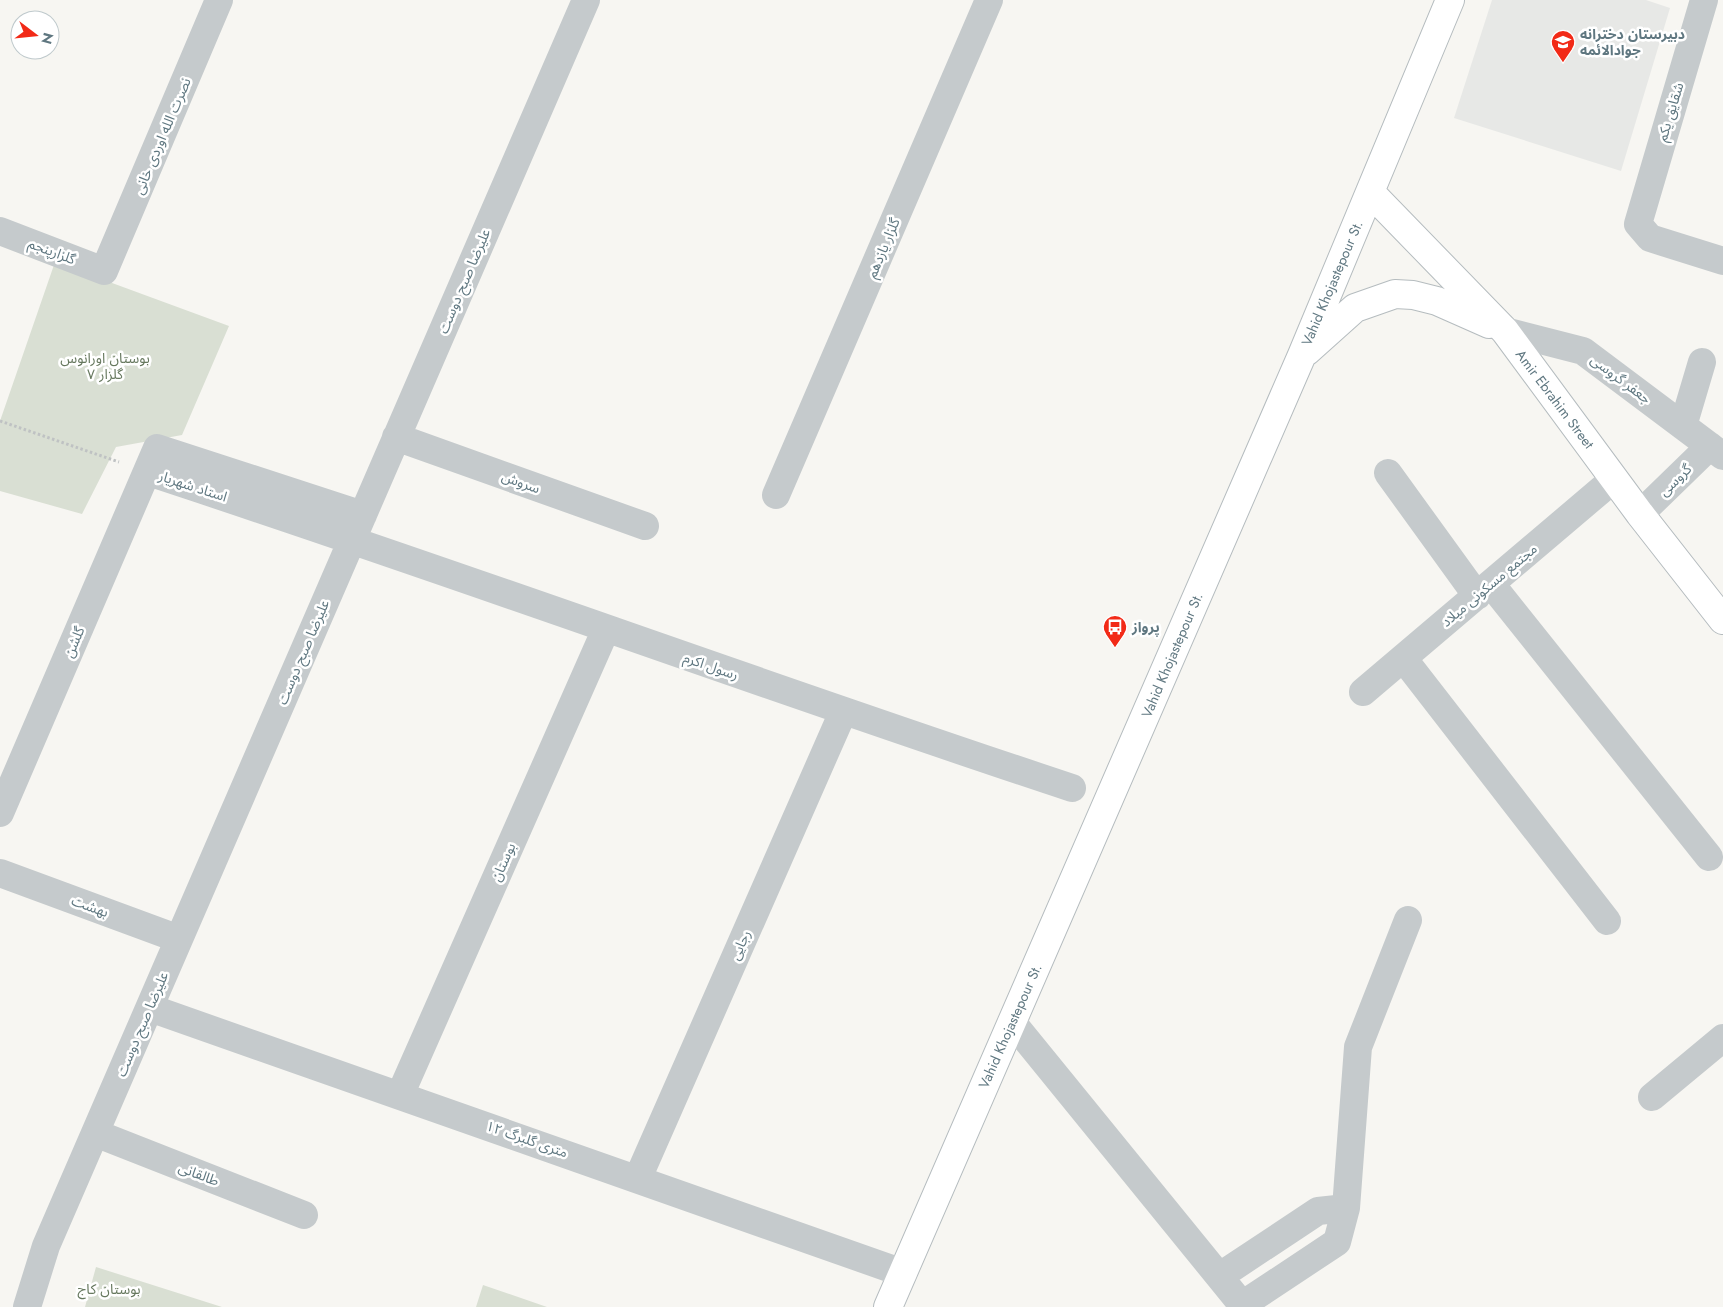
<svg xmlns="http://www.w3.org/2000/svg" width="1723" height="1307" viewBox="0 0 1723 1307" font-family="Jost,'Noto Sans Arabic',sans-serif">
<rect width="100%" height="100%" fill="#f7f6f2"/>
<path fill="#e7e8e6" d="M1492,0h154l24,8 -49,163 -167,-53z"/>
<path fill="#d9dfd3" d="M55,262l174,64 -47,109 -66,12 -34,67 -82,-23v-70z
M96,1267l126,40h-137z
M483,1285l64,22h-71z"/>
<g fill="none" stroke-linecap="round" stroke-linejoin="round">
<g stroke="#b5bcbf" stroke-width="30">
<path id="secondary" d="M1370,192l135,139 135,183 83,106
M1307,351l48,-43 40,-14 18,1 24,6 52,23
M888,1307l414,-952 148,-355"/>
</g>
<path stroke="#bfc2c3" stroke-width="3" stroke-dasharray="2.5 2.5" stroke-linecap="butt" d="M0,421l119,41"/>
<path stroke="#c5cacc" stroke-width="28" d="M1704,0l-66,224 12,14 73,23
M0,231l104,40 115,-271
M1505,331l78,20 140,105
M1683,426l19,-64
M396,437l249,89
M148,472c309,101 615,214 924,316
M1388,473l89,123
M776,495l213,-495
M1640,514l70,-68
M1491,584l218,273
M1403,658l204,263
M1363,692l251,-213
M0,813l157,-365 206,67
M0,873l179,66
M150,1008l753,265
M1012,1022l232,285
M400,1095l206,-466
M1652,1097l71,-59
M95,1133l209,82
M638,1178l205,-466
M1220,1276l98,-65 28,-3
M1242,1305l95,-63 9,-34 12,-161 50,-127
M27,1307l19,-61 540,-1246"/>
<use href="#secondary" stroke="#fff" stroke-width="28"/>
</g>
<defs>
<g id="school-pin" transform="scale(1.25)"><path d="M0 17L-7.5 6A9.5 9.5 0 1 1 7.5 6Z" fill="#f22a17" stroke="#fff"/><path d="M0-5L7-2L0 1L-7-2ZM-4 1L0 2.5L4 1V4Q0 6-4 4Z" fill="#fff"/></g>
<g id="bus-pin" transform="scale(1.25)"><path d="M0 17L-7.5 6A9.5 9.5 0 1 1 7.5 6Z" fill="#f22a17" stroke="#fff"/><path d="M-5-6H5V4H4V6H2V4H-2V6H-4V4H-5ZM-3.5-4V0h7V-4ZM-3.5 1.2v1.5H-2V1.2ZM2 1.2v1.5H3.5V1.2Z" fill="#fff"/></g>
</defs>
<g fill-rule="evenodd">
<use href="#school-pin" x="1563" y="42"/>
<use href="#bus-pin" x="1115" y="627"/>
</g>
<g text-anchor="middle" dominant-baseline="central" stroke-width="5" stroke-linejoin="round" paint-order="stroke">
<g font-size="14" font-weight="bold" fill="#5f7780" stroke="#fff" text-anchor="start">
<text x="1580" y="34">دبیرستان دخترانه<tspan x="1580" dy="16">جوادالائمه</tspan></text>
<text x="1132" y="627">پرواز</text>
</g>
<g font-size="14" fill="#5f7780" stroke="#fff">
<text transform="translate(1670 112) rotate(-73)">شقایق یکم</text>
<text transform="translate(162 136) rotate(-67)">نصرت الله اوردی خانی</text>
<text transform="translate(883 248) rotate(-67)">گلزار یازدهم</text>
<text transform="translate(52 251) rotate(21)">گلزارپنجم</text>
<text transform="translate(464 281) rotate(-67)">علیرضا صبح دوست</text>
<text transform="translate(1332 283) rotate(-67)">Vahid Khojastepour St.</text>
<text transform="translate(1621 379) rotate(37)">جعفر گروسی</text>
<text transform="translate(1555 399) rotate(53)">Amir Ebrahim Street</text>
<text transform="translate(1675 480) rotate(-44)">گروسی</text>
<text transform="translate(521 482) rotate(20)">سروش</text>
<text transform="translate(193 486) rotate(18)">استاد شهریار</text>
<text transform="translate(1489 585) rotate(-40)">مجتمع مسکونی میلاد</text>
<text transform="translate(74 642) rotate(-67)">گلشن</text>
<text transform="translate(303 652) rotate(-67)">علیرضا صبح دوست</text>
<text transform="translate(1172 655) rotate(-67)">Vahid Khojastepour St.</text>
<text transform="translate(711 666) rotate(19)">رسول اکرم</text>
<text transform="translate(503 862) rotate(-66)">بوستان</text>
<text transform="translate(90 906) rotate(20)">بهشت</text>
<text transform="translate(740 945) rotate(-66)">رجایی</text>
<text transform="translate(142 1024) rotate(-67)">علیرضا صبح دوست</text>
<text transform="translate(1010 1026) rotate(-66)">Vahid Khojastepour St.</text>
<text transform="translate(527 1139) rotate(19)">۱۲ متری گلبرگ</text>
<text transform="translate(199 1174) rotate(21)">طالقانی</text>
</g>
<g font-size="14" fill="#66785e" stroke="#fff">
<text x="105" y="358">بوستان اورانوس<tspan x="105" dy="16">گلزار ۷</tspan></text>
<text x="109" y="1289">بوستان کاج</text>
</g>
</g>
<g transform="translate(35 35) rotate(106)"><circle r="24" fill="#ffffff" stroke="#bfc9cc"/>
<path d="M0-4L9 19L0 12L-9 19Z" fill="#f22a17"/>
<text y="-8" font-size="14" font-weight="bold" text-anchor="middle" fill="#5f7780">N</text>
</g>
</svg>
